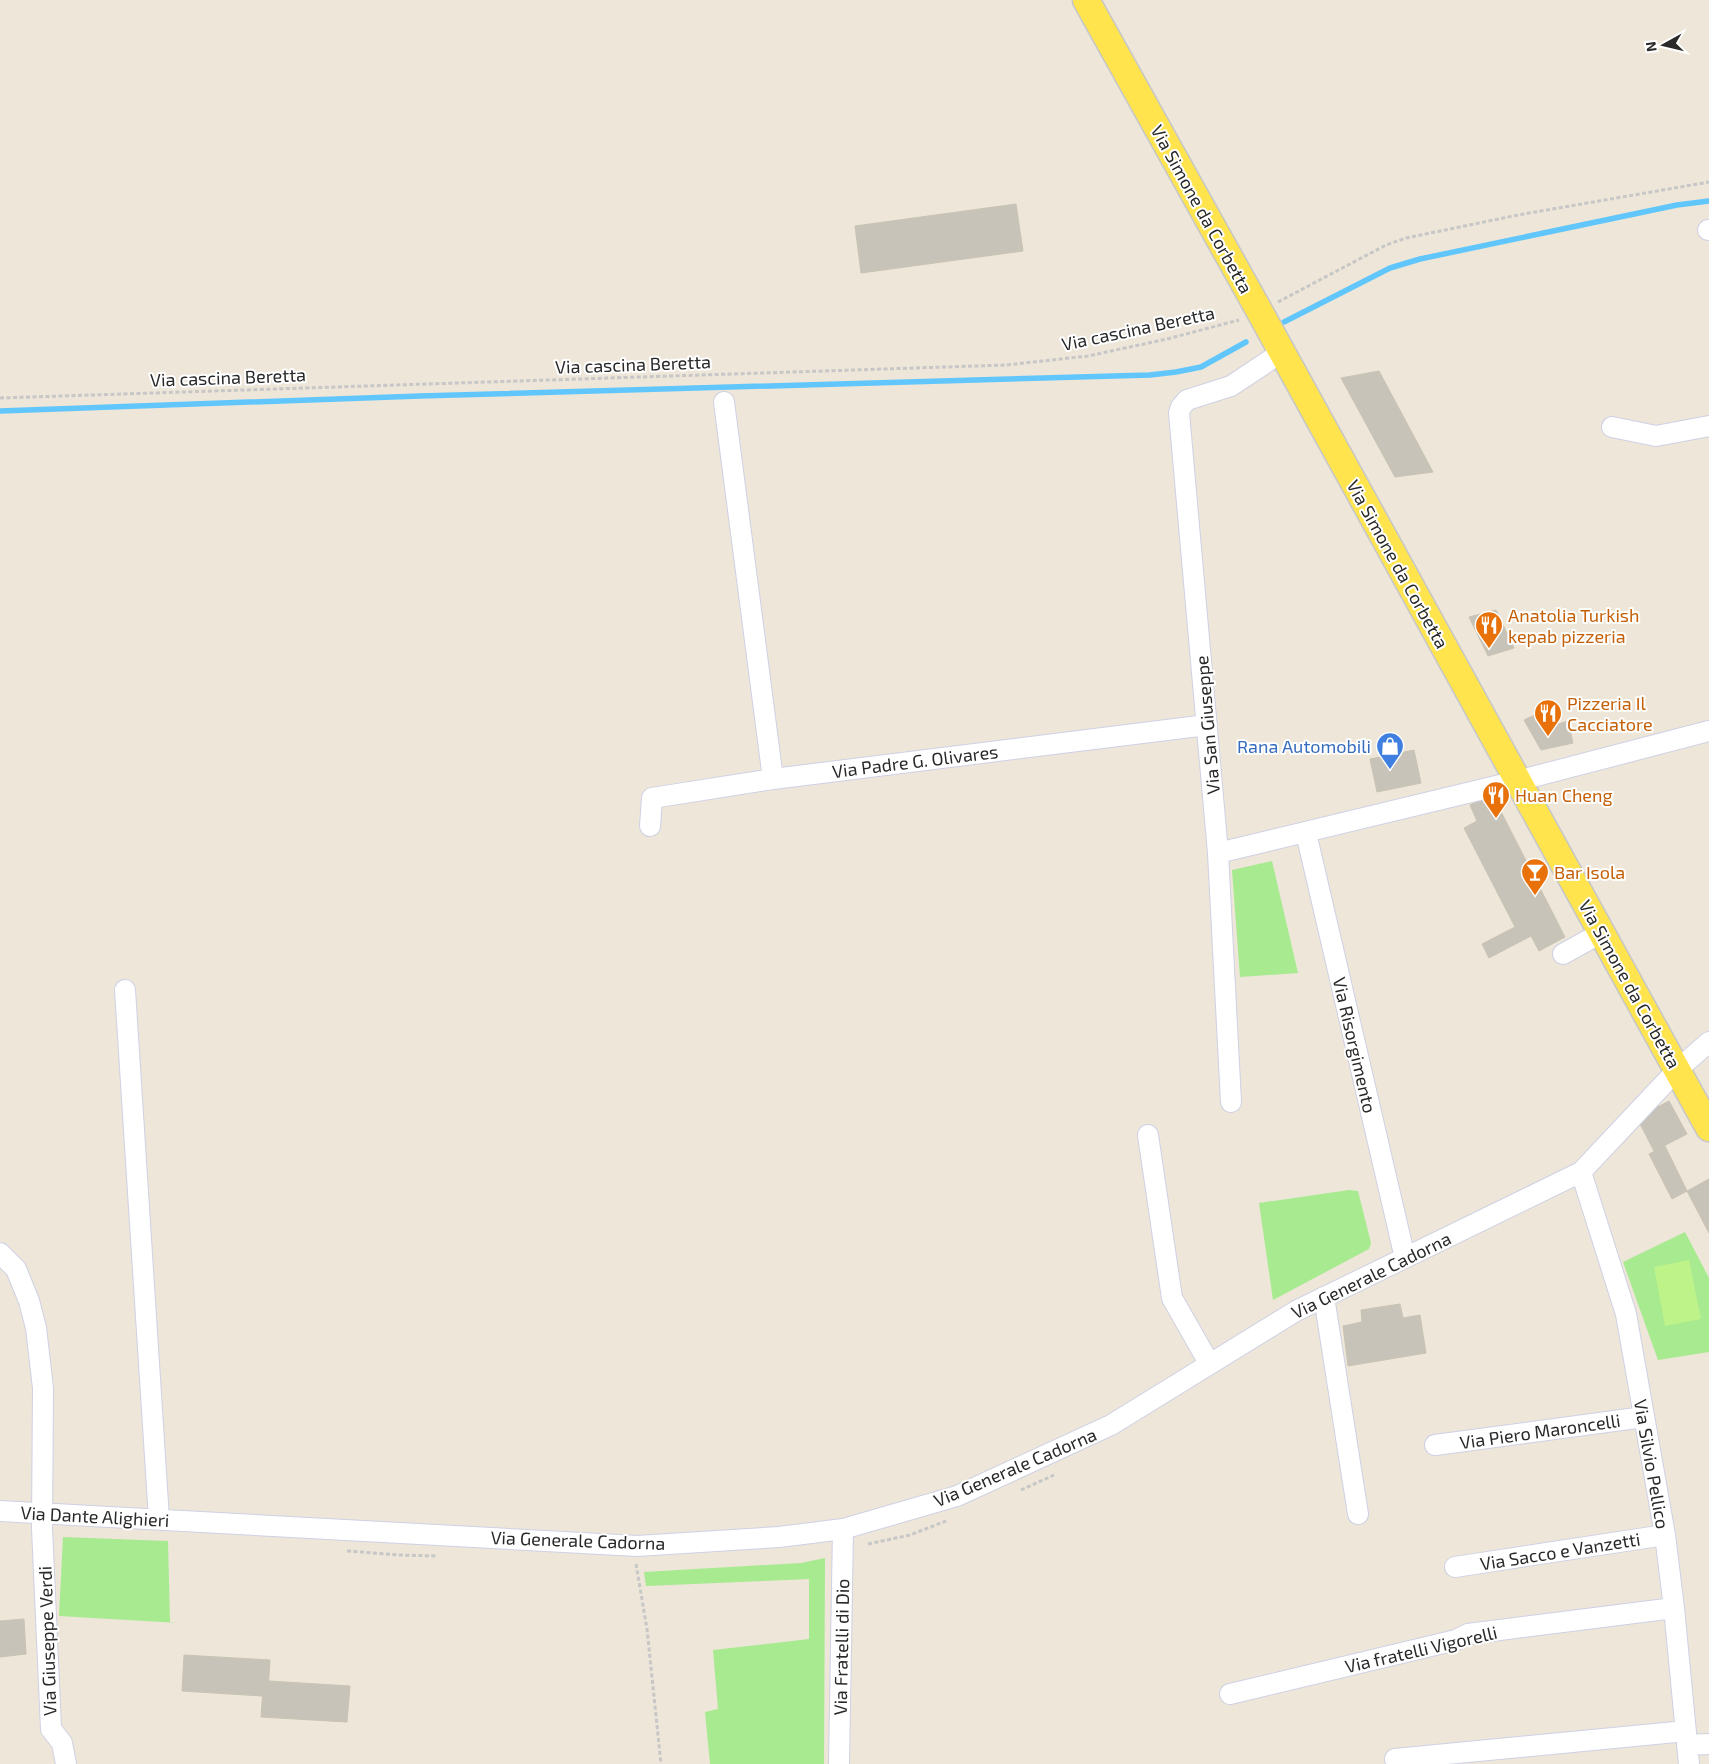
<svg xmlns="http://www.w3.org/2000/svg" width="1709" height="1764" viewBox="0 0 1709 1764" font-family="'Exo 2',sans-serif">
<rect width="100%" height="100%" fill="#ede6d9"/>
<path fill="#a7ea90" d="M1272,861l26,112 -58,4 -8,-107z
M1349,1190l9,1 13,52 -2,6 -96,51 -14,-97z
M1685,1232l24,46v74l-51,8 -35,-98z
M63,1537l105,4 2,81 9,1 -120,-7z
M825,1558l-1,206h-114l-5,-52 13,-3 -5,-59 96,-11v-60l-163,7 -2,-14 157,-9z"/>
<path fill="#bef38a" d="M1689,1260l12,59 -36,7 -11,-59z"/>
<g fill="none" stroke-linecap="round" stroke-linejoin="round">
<path stroke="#61c6fb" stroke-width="5.5" d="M1284,322l106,-54 30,-9 257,-54 32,-4
M0,411l420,-15 730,-21 26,-3 25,-5 45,-25"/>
</g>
<path fill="#c8c3b9" stroke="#c9c3b3" d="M1016,204l7,47 -162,22 -6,-47z
M1379,371l54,101 -38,5 -54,-99z
M1496,610l18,38 -26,8 -19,-39z
M1537,714l8,14 23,-7 5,22 -32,7 -17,-30z
M1414,750l7,33 -44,9 -7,-33z
M1492,794l73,143 -26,14 -8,-15 -42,22 -7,-14 33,-17 -51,-99 13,-7 -7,-16z
M1669,1101l18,33 -33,17 -17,-33z
M1665,1146l22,45 -15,8 -23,-45z
M1709,1179v54l-22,-42z
M1400,1304l3,14 17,-3 6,38 -78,13 -5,-40 19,-4 -1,-12z
M24,1619l2,35 -26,3v-36z
M184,1655l86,5 -2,30 -5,-1 -1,7 -80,-5z
M269,1681l81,5 -3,36 -86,-5 2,-28 5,1z"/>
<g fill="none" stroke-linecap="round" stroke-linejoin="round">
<g stroke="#cfd1e4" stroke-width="22">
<path id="minor" d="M1708,230h1
M1282,352l-51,34 -44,14 -6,7 -2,6 39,440 299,-72 192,-50
M724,402l49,377
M1612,427l44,9 53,-10
M650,826l2,-28 121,-19 434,-54
M1306,833l99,425
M1218,853l13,249
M1563,954l38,-21
M125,990l34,529
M1148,1135l24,163 37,65
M1581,1172l45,142 39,221 9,73 15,156
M0,1253l16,16 13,32 7,27 7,60 -1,140 9,201 11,14 4,21
M1324,1297l34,217
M1435,1445l209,-28
M0,1511l637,35 142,-9 64,-8 114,-33 154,-71 185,-114 285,-139 96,-102 32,-28
M1455,1567l210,-32
M1230,1694l226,-54 12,-6 206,-26
M1687,1745l22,-1
M1395,1759l291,-28
M839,1764l4,-235"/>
</g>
<g stroke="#c7c7c7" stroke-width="29">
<path id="major" d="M1086,0l175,314 448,814"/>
</g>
<path stroke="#c7c7c7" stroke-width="3" stroke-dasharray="4 2.5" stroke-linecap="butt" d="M1278,302l108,-57 20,-7 112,-23 191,-33
M0,398l1006,-33 82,-9 79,-17 72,-19
M1021,1490l33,-15
M868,1544l42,-9 36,-14
M347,1551l53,4 36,1
M636,1564l11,65 14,135"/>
<use href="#minor" stroke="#fff" stroke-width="20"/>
<use href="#major" stroke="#ffe44d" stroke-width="26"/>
</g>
<defs>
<g id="restaurant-pin" transform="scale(1.4375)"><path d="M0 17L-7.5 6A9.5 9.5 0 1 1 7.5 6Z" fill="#e8710a" stroke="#fff"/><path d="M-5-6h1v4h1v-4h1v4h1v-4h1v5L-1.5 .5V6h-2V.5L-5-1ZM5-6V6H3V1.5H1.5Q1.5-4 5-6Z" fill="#fff"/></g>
<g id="shop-pin" transform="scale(1.4375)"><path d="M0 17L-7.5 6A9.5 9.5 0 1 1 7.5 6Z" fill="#3f7fe0" stroke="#fff"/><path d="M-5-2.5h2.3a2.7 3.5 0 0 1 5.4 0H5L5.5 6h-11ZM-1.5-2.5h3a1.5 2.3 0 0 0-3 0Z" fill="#fff"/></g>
<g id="bar-pin" transform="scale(1.4375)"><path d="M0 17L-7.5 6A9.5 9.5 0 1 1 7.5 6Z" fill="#e8710a" stroke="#fff"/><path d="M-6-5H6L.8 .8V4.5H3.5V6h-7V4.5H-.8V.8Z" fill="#fff"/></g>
</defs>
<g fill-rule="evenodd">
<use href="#restaurant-pin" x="1489" y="625"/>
<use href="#restaurant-pin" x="1548" y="713"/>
<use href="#shop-pin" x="1390" y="746"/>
<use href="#restaurant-pin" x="1496" y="795"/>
<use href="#bar-pin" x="1535" y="872"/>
</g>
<g text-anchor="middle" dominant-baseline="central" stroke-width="4" stroke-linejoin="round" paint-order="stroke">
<g font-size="18" fill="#292929" stroke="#fff">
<text transform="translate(1202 209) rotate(61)">Via Simone da Corbetta</text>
<text transform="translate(1138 328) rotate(-12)">Via cascina Beretta</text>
<text transform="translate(633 364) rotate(-2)">Via cascina Beretta</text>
<text transform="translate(228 377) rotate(-2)">Via cascina Beretta</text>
<text transform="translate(1398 564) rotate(61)">Via Simone da Corbetta</text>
<text transform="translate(1207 725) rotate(-95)">Via San Giuseppe</text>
<text transform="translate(915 761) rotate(-7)">Via Padre G. Olivares</text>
<text transform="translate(1630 984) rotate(61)">Via Simone da Corbetta</text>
<text transform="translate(1355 1045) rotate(77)">Via Risorgimento</text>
<text transform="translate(1371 1275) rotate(-26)">Via Generale Cadorna</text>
<text transform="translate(1540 1431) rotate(-8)">Via Piero Maroncelli</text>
<text transform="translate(1652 1464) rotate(80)">Via Silvio Pellico</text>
<text transform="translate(1015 1467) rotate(-23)">Via Generale Cadorna</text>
<text transform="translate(95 1516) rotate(3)">Via Dante Alighieri</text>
<text transform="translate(578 1540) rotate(2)">Via Generale Cadorna</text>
<text transform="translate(1560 1551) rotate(-9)">Via Sacco e Vanzetti</text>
<text transform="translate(47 1641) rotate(-92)">Via Giuseppe Verdi</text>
<text transform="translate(841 1647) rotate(-89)">Via Fratelli di Dio</text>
<text transform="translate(1421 1649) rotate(-13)">Via fratelli Vigorelli</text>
</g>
<g font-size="18" fill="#c56008" stroke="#fff" text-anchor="start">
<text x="1508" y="615">Anatolia Turkish<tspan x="1508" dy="21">kepab pizzeria</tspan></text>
<text x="1567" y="703">Pizzeria Il<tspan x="1567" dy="21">Cacciatore</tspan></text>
<text x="1515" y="795">Huan Cheng</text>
<text x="1554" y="872">Bar Isola</text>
</g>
<g font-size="18" fill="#366cbe" stroke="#fff" text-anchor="end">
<text x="1371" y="746">Rana Automobili</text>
</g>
</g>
<g transform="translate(1664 45) rotate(262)" stroke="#ffffff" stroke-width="4" paint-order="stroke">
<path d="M0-4L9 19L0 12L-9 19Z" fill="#292929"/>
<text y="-8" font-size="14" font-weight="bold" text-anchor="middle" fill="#292929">N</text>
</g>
</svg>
